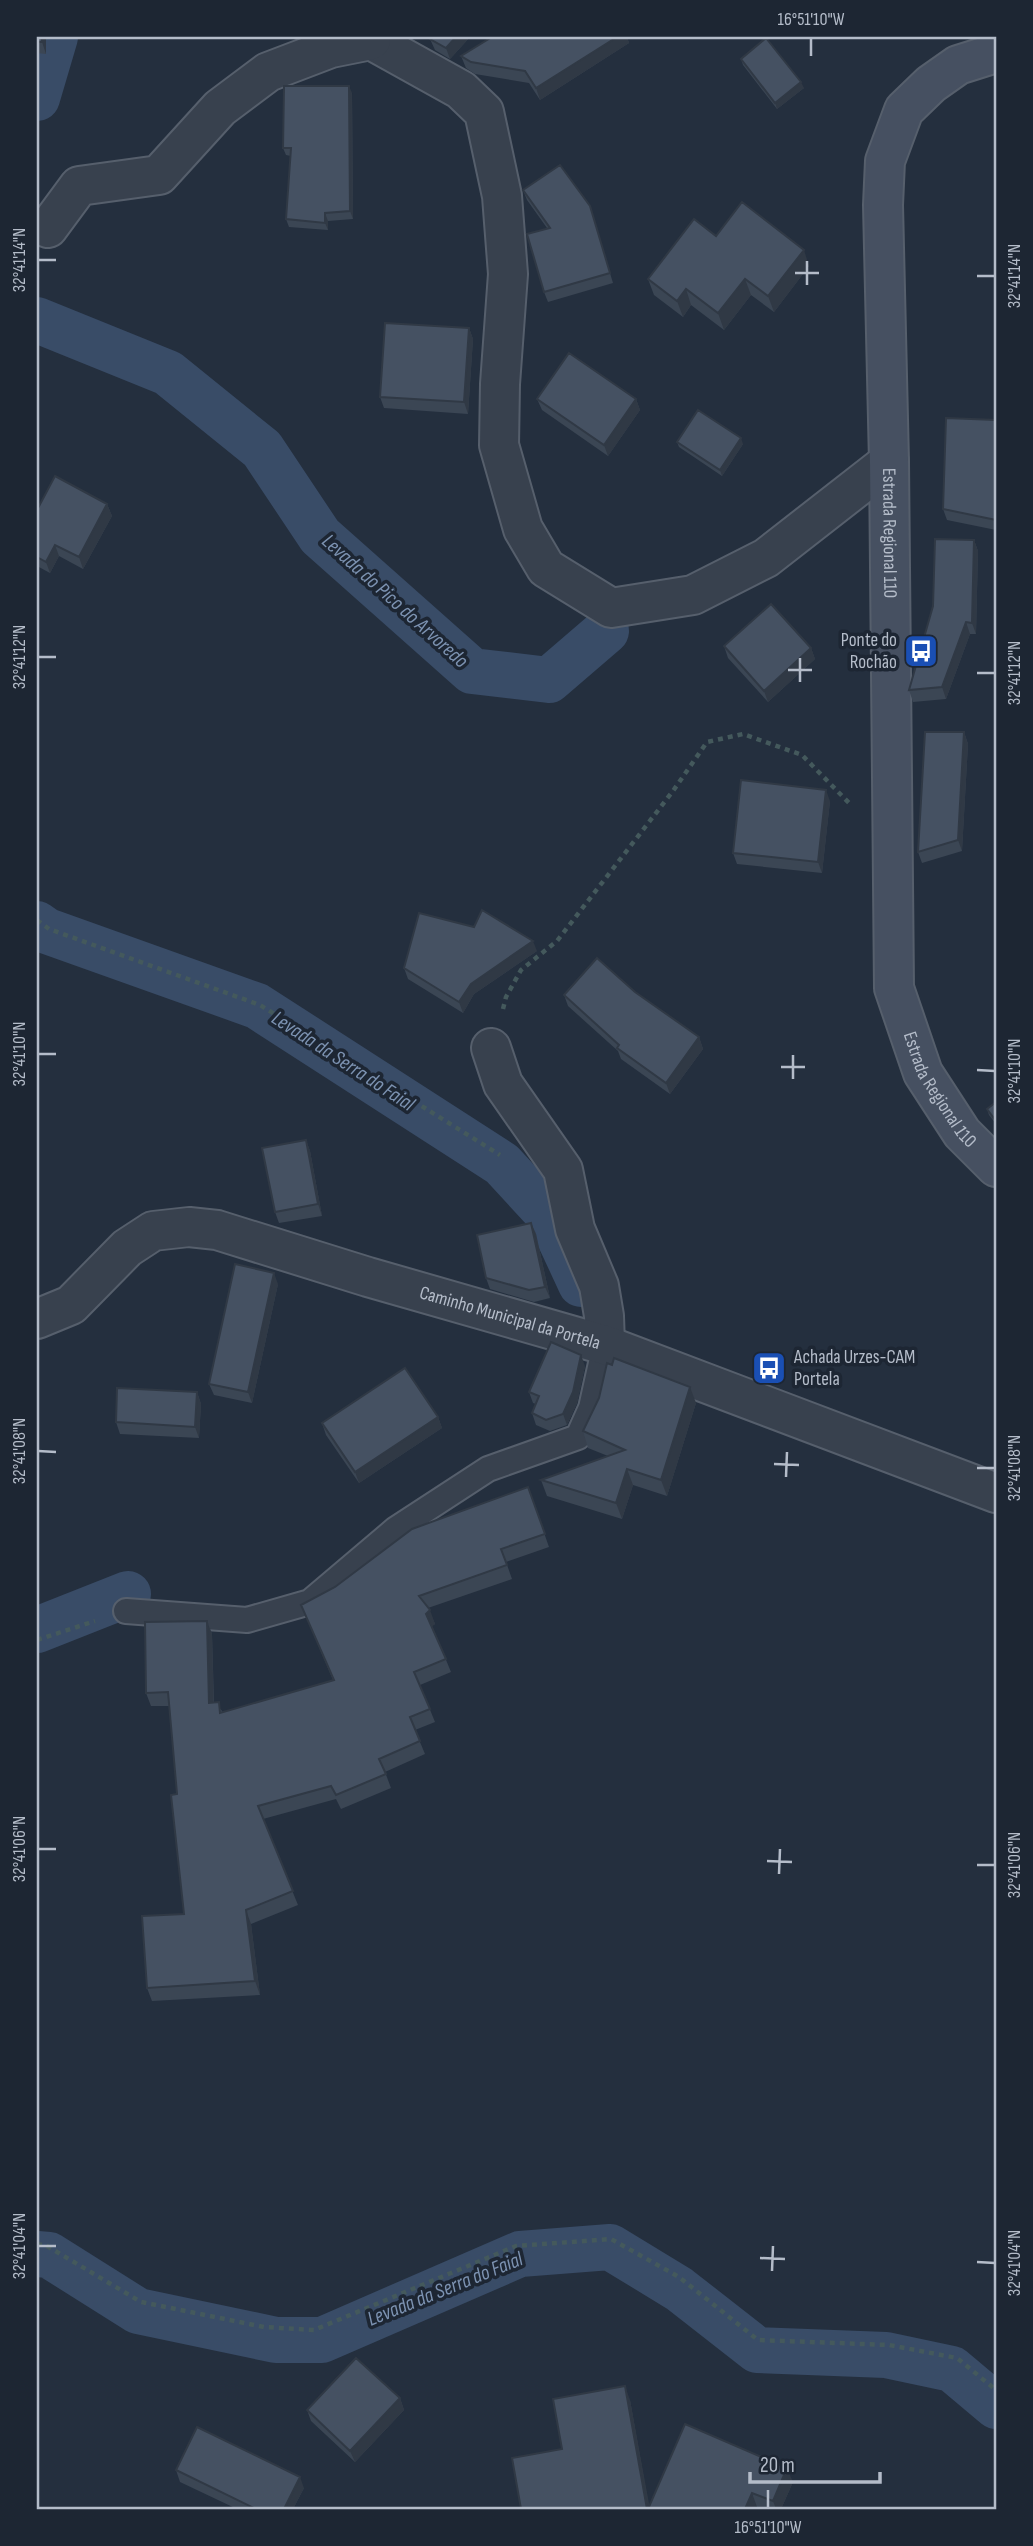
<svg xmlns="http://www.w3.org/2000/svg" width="1033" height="2546" viewBox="0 0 1033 2546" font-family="'Sofia Sans Condensed',sans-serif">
<rect width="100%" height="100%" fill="#242f3e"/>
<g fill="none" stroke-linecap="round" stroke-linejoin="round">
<path stroke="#394c67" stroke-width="46" d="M37,98l18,-61
M37,320l131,53 94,76 58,87 152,135 77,9 57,-49
M37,924l10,7 210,75 245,158 47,51 32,69
M37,1630l91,-36
M37,2254l12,1 89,56 138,29h46l198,-86 90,-7 69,42 78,61 129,5 66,14 44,37"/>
<g stroke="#565f6c" stroke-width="28">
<path id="service" d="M126,1611l121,9 63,-18 86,-73 92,-60 90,-32 13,-29 14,-63"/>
</g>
<g stroke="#565f6c" stroke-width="42">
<g id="minor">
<path d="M372,37l-1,3 90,50 23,22 18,84 6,78 -8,110 -1,61 24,84 23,39 65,40 82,-13 73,-37 123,-96"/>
<path d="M48,228l31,-42 80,-11 61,-67 48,-36 63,-24 40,-8"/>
<path d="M491,1048l12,36 60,86 12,59 24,57 5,30 1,29"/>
<path id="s1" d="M37,1319l34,-14 56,-57 26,-17 36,-4 28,3 151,47 237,68 391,148"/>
</g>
</g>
<g stroke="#565f6c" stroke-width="42">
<g id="secondary">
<path id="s2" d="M996,53l-38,12 -27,19 -27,26 -19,51 -2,44 6,257 5,526 29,85 39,60 34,34"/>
</g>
</g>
<path stroke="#44595c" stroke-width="4.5" stroke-dasharray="5 5" stroke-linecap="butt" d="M37,920l12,9 211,76 240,150
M503,1009l3,-12 15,-27 36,-29 116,-150 34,-49 36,-8 59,21 48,49
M37,1640l58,-19
M37,2244l10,2 94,56 123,25 50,3 202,-84 95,-7 68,38 79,63 131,5 68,13 39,32"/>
<use href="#service" stroke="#38414e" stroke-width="24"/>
<use href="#minor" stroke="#38414e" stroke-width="38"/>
<use href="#secondary" stroke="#465061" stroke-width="38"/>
</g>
<path fill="#3b4654" d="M37,37h9v17l-9,-1z
M431,37h39l-20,22 -15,-9 -5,-11z
M492,37h135l2,6 -89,57 -11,-17 -54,-9 -9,-6 -5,-12z
M741,59l63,29 -27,21 -34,-44z
M352,93l1,126 -25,2v9l-39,-3 -3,-8 5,-63 -5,-1 -3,-7z
M523,190l70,26 20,67 -65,19 -4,-10 3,-64 -20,-28z
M716,236l93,30 -35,46 -23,-17 -27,35 -33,-25 -8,12 -29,-22 -6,-16z
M469,328l4,11 -5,75 -84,-6 -4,-11z
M537,399h99l4,11 -32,46 -66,-46z
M996,420v110l-49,-10 -4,-11z
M677,442l66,2 -21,32 -43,-29z
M107,504l5,12 -29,53 -24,-13 -9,17 -13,-7v-56z
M974,540l4,11 -2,83h-6l-24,65 -33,3 -4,-12z
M724,646l87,2 4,11 -47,43 -40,-44z
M964,732l4,12 -6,107 -40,12 -4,-11z
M830,801l-8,72 -85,-9 -4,-11z
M537,951l-63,43 -11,19 -55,-34 -4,-11z
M635,992l64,45 4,12 -33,45 -49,-35 -3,-8 -50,-45 -4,-11z
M996,1102v22l-7,-9 -2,-6z
M306,1140l4,11 12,65 -43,7 -4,-11z
M531,1223l5,11 14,64 -16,4 -44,-13 -4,-11z
M278,1284l-26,119 -38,-8 -5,-11z
M585,1366l-8,37 -10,22 -17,6 -14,-6 -4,-12 4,-9 -3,-1 -4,-11z
M197,1392l4,12 -2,34 -79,-4 -4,-12z
M696,1403l-29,93 -34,-11 -11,34 -75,-23 -6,-16 67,-24 -20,-8 -5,-17z
M438,1417l4,11 -83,55 -33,-48 -4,-12z
M528,1487l21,60 -43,15 6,17 -84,29 7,16 -3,2 19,46 -31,13 15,37 -20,8 10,24 -40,18 6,16 -50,21 -5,-10 -73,20 35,86 -47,19 9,71 -108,6 -5,-13 37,-74 -7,-120 -7,-88h-19l-5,-13 61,-72 5,13 2,68 9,10 110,-32 -32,-75z
M400,2398l4,12 -49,52 -44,-41 -4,-11z
M630,2400l19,107 144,-25 -12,27h-18l-6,-2 -1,2h-235l41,-60z
M176,2470l128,18 -11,21h-56l-57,-27z"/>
<path fill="#303945" d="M42,37h4v17l-4,-12z
M456,37h14l-20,22 -4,-11z
M617,37h10l2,6 -89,57 -4,-12z
M801,82l3,6 -27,21 -2,-6z
M349,86l3,7 1,126 -3,-8z
M325,213l3,8v9l-3,-7z
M804,250l5,16 -35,46 -6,-16z
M745,279l6,16 -27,35 -6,-17z
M686,289l5,16 -8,12 -6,-16z
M469,328l4,11 -5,75 -4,-12z
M636,399l4,11 -32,46 -4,-11z
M741,438l2,6 -21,32 -2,-6z
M107,504l5,12 -29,53 -4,-12z
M974,540l4,11 -2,83 -4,-11z
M55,545l4,11 -9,17 -4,-11z
M966,622l4,12 -24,65 -4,-12z
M811,648l4,11 -47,43 -4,-11z
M964,732l4,12 -6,107 -4,-11z
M826,790l4,11 -8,72 -4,-11z
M533,941l4,10 -63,43 -11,19 -4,-11 12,-18z
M699,1037l4,12 -33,45 -4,-11z
M306,1140l4,11 12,65 -4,-12z
M531,1223l5,11 14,64 -5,-11z
M274,1273l4,11 -26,119 -4,-11z
M581,1355l4,11 -8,37 -10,22 -4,-11z
M690,1387l6,16 -29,93 -6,-16z
M197,1392l4,12 -2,34 -4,-11z
M438,1417l4,11 -83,55 -4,-11z
M627,1469l6,16 -11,34 -6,-16z
M430,1610l5,14 -4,3 -5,-13z
M207,1621l5,13 2,82 -5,-13z
M246,1910l5,14 9,71 -5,-14z
M625,2386l5,14 20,109h-3z
M400,2398l4,12 -49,52 -5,-11z
M787,2468l6,14 -12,27h-5l-3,-8z
M300,2477l4,11 -11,21h-9z
M752,2493l5,14 -1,2h-11z"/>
<path fill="#455162" stroke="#303945" stroke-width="2" d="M37,37h5v5h-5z
M431,37h25l-10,11 -16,-9z
M492,37h125l-81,51 -11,-17 -54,-9 -10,-6z
M766,38l35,44 -26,21 -34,-44z
M284,86h65l1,125 -25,2v10l-39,-4 5,-71h-8z
M560,165l30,41 20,67 -66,19 -17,-58 23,-6 -27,-38z
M742,202l62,48 -36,46 -23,-17 -27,34 -32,-24 -9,12 -29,-22 46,-60 22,17z
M385,323l84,5 -5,74 -84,-5z
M569,353l67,46 -32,46 -67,-46z
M698,410l43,28 -21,32 -43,-28z
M946,418l50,2v100l-53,-11z
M55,476l52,28 -28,53 -24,-12 -9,17 -9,-5v-47z
M935,539l39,1 -2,83 -6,-1 -24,65 -33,3 24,-84z
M771,604l40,44 -47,43 -40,-45z
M925,732h39l-6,108 -40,12z
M741,780l85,10 -8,72 -85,-9z
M482,910l51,31 -62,43 -12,18 -55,-34 15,-55 55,14z
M597,958l38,34 64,45 -33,46 -49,-35 2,-3 -55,-50z
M996,1102v19l-9,-12z
M306,1140l12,64 -43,8 -13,-64z
M531,1223l14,64 -16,3 -43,-12 -9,-43z
M235,1264l39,9 -26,119 -39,-8z
M551,1342l30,13 -8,37 -10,22 -17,6 -14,-7 7,-17 -10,-4z
M614,1358l76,29 -29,93 -34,-11 -11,34 -75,-23 84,-30 -42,-19 16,-33 8,-35 5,2z
M405,1368l33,49 -83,55 -33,-49z
M117,1388l80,4 -2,35 -79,-5z
M528,1487l17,47 -44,15 6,16 -88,31 11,14 -4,4 20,45 -32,13 16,37 -20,8 10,24 -41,18 7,15 -50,21 -5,-9 -73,20 35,85 -47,19 9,71 -108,7 -5,-72 42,-2 -13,-119 6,-1 -9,-102 -22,1 -1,-71 62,-1 2,82 10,-1 1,11 114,-33 -33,-75 34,-18 77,-58z
M356,2358l44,40 -50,53 -43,-41z
M625,2386l22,123h-126l-9,-51 50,-9 -9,-50z
M685,2424l102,44 -14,33 -21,-8 -7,16h-97z
M197,2427l103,50 -16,32h-28l-80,-39z"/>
<path fill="none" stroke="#b4bcc9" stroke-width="2.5" d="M811,56v-18M38,260h18M795,273h24M977,276h18M807,285v-24M38,657h18M788,670h24M977,673h18M800,682v-24M38,1054h18M781,1067h24M977,1070l18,1M793,1079v-24M38,1451l18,1M774,1464l25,1M977,1468h18M786,1477l1,-25M38,1849h18M767,1861l25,1M977,1865h18M779,1874l1,-25M38,2246h18M760,2258l25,1M977,2262l18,1M772,2271l1,-25M768,2508v-18"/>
<defs>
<g id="bus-square" transform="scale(1.75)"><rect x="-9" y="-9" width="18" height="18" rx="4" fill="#1a4fb4" stroke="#1d2633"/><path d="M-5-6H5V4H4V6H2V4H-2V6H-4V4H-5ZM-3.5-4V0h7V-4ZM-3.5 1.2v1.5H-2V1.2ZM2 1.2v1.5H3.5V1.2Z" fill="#fff"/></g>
</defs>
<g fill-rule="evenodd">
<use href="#bus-square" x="921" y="651"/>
<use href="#bus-square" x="769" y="1368"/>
</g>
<g text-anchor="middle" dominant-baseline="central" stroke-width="7" stroke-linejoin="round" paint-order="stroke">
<g font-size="19" fill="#b4bcc9" stroke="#1d2633">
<text stroke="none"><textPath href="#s2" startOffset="537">Estrada Regional 110</textPath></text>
<text stroke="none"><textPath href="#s2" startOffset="1104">Estrada Regional 110</textPath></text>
<text stroke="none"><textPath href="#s1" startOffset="518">Caminho Municipal da Portela</textPath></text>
</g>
<g font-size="19" fill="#b4bcc9" stroke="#1d2633" text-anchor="end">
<text x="897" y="640">Ponte do<tspan x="897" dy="22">Rochão</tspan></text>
<text x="794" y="1357" text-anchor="start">Achada Urzes-CAM<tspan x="794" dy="22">Portela</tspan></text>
</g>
<g font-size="21" font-style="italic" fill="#7c92b1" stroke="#1d2633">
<text transform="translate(395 601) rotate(42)">Levada do Pico do Arvoredo</text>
<text transform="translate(343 1061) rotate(33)">Levada da Serra do Faial</text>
<text transform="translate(445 2289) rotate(-22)">Levada da Serra do Faial</text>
</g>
</g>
<rect width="1033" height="2546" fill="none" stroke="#1d2633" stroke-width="77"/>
<path d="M750 2472v10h130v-10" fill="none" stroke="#b4bcc9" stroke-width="3.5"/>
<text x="760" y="2472" font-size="21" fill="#b4bcc9" stroke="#1d2633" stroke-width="5" paint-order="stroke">20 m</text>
<rect x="38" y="38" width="957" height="2470" fill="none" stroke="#b4bcc9" stroke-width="2.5"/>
<g font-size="18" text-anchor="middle" fill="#b4bcc9">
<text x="811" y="25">16°51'10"W</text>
<text transform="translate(19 260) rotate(-90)" y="6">32°41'14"N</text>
<text transform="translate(1014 276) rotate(-90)" y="6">32°41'14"N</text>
<text transform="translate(19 657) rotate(-90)" y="6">32°41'12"N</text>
<text transform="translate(1014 673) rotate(-90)" y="6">32°41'12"N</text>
<text transform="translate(19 1054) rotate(-90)" y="6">32°41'10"N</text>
<text transform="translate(1014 1071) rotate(-90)" y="6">32°41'10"N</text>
<text transform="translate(19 1451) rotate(-90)" y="6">32°41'08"N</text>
<text transform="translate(1014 1468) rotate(-90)" y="6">32°41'08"N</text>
<text transform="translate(19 1849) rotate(-90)" y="6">32°41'06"N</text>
<text transform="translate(1014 1865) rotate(-90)" y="6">32°41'06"N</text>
<text transform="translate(19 2246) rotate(-90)" y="6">32°41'04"N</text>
<text transform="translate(1014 2263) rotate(-90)" y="6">32°41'04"N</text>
<text x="768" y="2533">16°51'10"W</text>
</g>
</svg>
